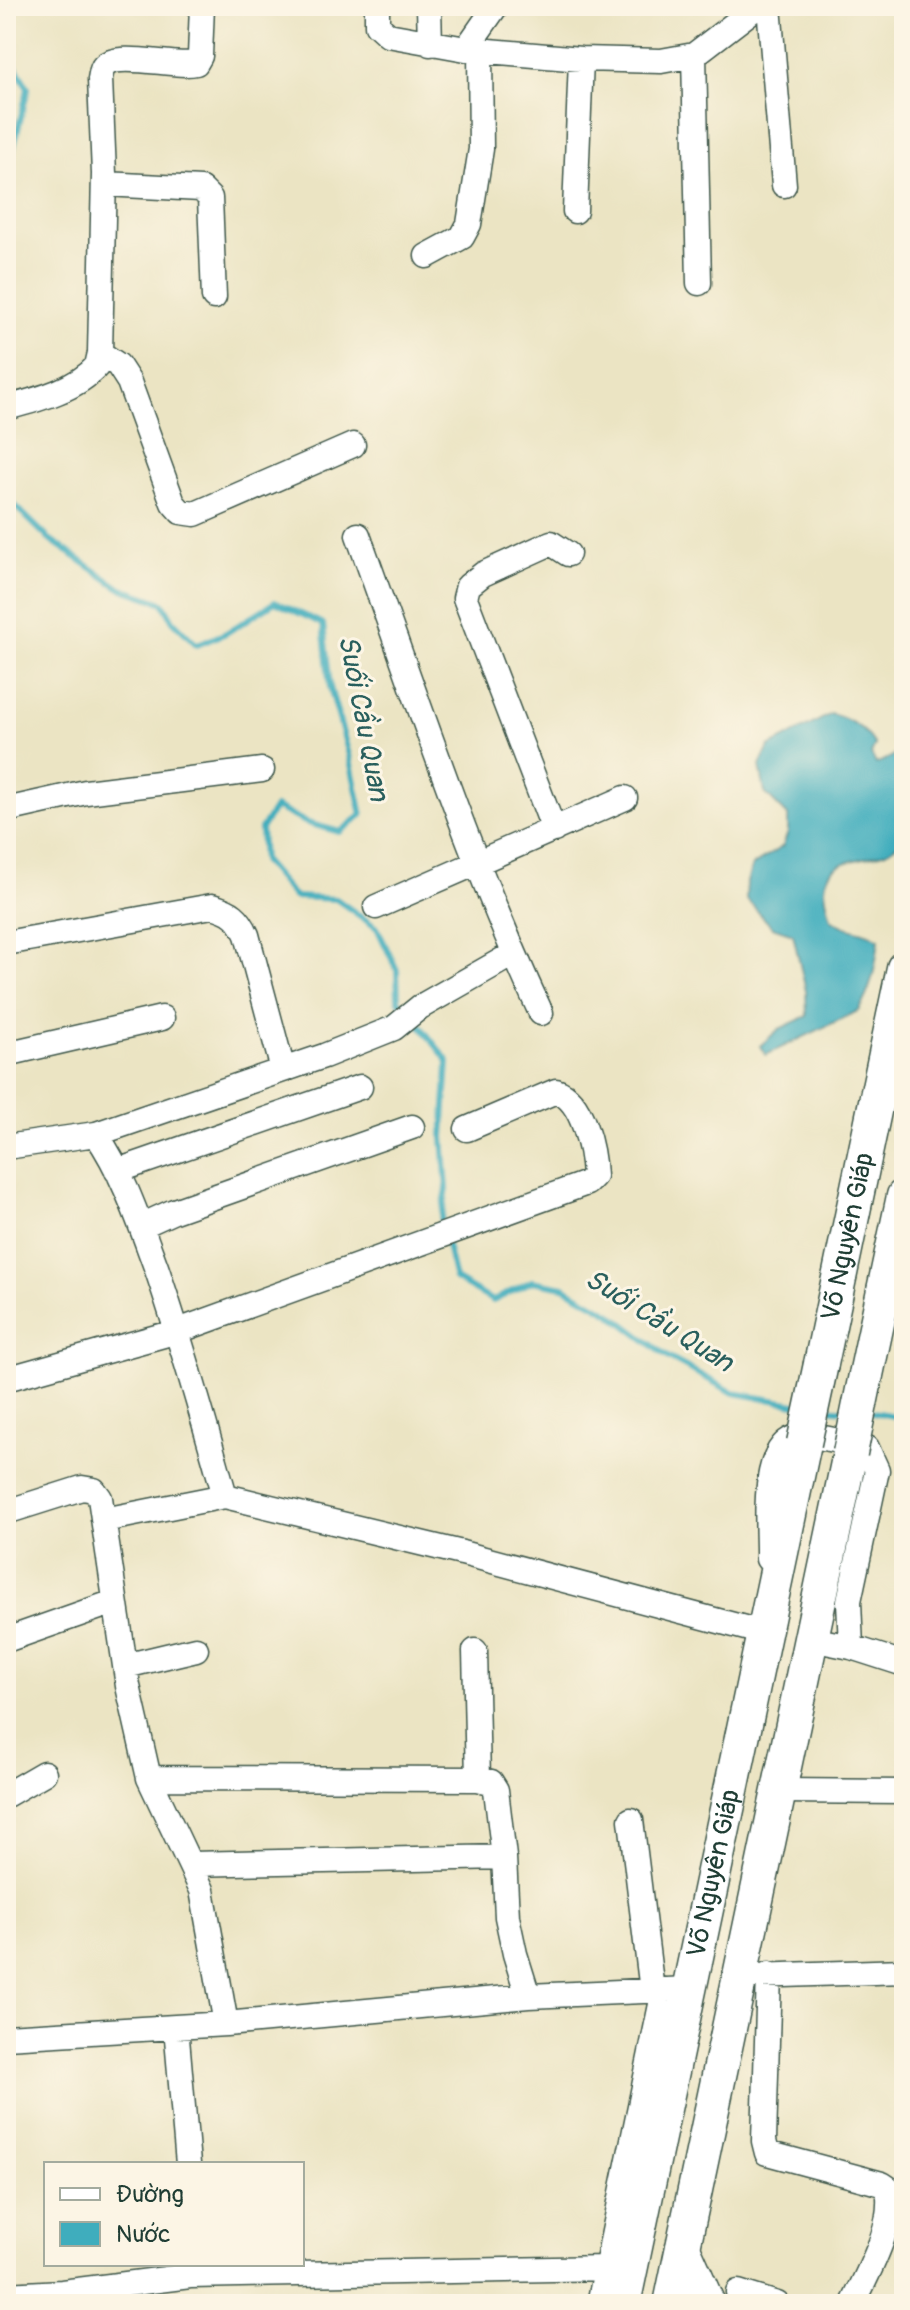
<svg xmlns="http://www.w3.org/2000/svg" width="910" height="2310" viewBox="0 0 910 2310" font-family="Pangolin,sans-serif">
<rect width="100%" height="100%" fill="#fcf5e5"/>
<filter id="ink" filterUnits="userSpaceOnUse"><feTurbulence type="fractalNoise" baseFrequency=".0125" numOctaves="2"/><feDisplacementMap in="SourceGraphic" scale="16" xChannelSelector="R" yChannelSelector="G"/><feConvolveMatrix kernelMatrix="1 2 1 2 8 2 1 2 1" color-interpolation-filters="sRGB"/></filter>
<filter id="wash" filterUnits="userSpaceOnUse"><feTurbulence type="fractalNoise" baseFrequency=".006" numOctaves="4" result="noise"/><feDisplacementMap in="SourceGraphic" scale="32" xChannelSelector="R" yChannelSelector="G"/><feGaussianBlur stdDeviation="1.8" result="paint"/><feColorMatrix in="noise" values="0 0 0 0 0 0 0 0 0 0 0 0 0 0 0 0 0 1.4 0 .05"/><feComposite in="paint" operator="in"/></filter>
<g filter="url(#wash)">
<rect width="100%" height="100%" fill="#ebe4c3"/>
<path fill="#3fadbd" stroke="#2f7578" stroke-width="2" d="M831,714c20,6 33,13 44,31l-4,9 5,10 28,-13c0,18 4,67 0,81 -11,40 -78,12 -79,57 0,9 4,21 6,30 17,13 29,8 48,20 -3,25 -7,51 -21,72l-92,44 -6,-9 19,-17 28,-13 -1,-25 -13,-57 -21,-7 -26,-28 1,-17 5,-16 31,-20 5,-14v-16l-23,-23 -5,-27 9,-19z"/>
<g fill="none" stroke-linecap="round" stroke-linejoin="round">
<path stroke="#3fadbd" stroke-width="6" d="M6,51l22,37 -22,90
M6,497l42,41 72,50 43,15 10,18 24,24 29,-12 49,-31 48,22 7,63 19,68 13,60 -22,17 -33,-9 -32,-16 -14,22 2,32 31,36 42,2 41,29 20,42 1,30 8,9
M414,1018l34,43 -5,76 4,52 -6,31 2,10
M446,1241l9,38 38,22 39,-20 32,6 47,27 58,44 65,35 67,12
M824,1408l25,2
M868,1411l36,7"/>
</g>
</g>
<g filter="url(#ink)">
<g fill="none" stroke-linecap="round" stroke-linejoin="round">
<g stroke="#3e5649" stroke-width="27">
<path id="minor" d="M377,6v19l11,10 78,14 115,10 80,2 33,-6 64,-49
M429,6l1,38
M769,6l15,179
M466,49l30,-43
M694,55l5,228
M104,184l97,5 9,9 4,99
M575,211l6,-152
M427,256l35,-19 7,-13 12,-75 -1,-98
M100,353l18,12 11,17 44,121 8,9 14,2 158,-69
M6,408c30,-8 70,-18 91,-42l3,-13 4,-179 -4,-95c1,-4 1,-10 4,-13 14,-15 72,2 92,-3l4,-7 2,-50
M358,535c58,160 111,323 183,478
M6,810l80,-18 176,-22
M554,830l-89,-232 3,-12 15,-12 68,-31 17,11
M376,907l249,-109
M6,943l206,-37c19,5 27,11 35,29l36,135
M6,1054l156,-36
M96,1134l228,-78 70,-28 26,-21 93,-53
M6,1147l90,-13c27,39 43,87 60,133 26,75 47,152 69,229l237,57 302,80
M117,1171l243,-84
M141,1226l33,-15 238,-84
M6,1379l172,-48 409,-148 7,-7c-1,-25 -11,-77 -38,-85l-89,38
M6,1512l76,-24 12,2 6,8 28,188 21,92 53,112 24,134
M104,1520l121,-24
M768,1559c1,-32 -11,-125 38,-123 19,0 41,8 61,12l10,22 -28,131 2,46
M811,1639l40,8 53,17
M6,1640l108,-38
M475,1651l3,128
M125,1666l71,-17
M149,1778l329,1 13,3 5,8 8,67 3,60 8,37 13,42
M779,1791l125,1
M6,1795l38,-22
M631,1820l21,171
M192,1864l312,-7
M769,1974l-5,167 3,12 115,31 6,4c7,38 -19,82 -35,116
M754,1976l150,-5
M176,2027l12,137
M6,2037l220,-13 302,-28 161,-7
M738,2292l39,12
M6,2295l56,-3 128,-16 417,-8
M599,2304l65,-314"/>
</g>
<g stroke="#3e5649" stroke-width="37">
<g id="highway">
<path id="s1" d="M821,1364l83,-396"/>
<path d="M866,1375l38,-179"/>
<path d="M683,2248l25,56"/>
<path id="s2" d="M623,2304l181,-861"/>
<path d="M671,2304l179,-851"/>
</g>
</g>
<use href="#minor" stroke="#fff" stroke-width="24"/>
<use href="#highway" stroke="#fff" stroke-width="34"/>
<g stroke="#3e5649" stroke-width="37" stroke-linecap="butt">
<path id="highway-bridge" d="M804,1443l17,-79
M850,1453l16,-78"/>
</g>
<use href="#highway-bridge" stroke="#fff" stroke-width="34"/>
</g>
</g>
<g text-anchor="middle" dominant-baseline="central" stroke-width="6" stroke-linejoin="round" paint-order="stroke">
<g font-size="26" fill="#1f3d34" stroke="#fcf5e5">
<text stroke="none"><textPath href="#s1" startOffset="130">Võ Nguyên Giáp</textPath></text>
<text stroke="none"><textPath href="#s2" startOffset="440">Võ Nguyên Giáp</textPath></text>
</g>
<g font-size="28" font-style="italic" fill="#295f5d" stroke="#fcf5e5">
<text transform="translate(363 718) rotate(79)">Suối Cầu Quan</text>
<text transform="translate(659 1321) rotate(32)">Suối Cầu Quan</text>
</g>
</g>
<rect width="910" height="2310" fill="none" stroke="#fcf5e5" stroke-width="32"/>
<rect x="44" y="2162" width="260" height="104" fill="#fcf5e5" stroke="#a4ab9e" stroke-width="2"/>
<rect x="60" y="2188" width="40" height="12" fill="#ffffff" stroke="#a4ab9e" stroke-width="2"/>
<text x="116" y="2202" font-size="24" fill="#1f3d34">Đường</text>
<rect x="60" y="2222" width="40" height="24" fill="#3fadbd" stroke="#a4ab9e" stroke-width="2"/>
<text x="116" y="2242" font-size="24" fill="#1f3d34">Nước</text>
</svg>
